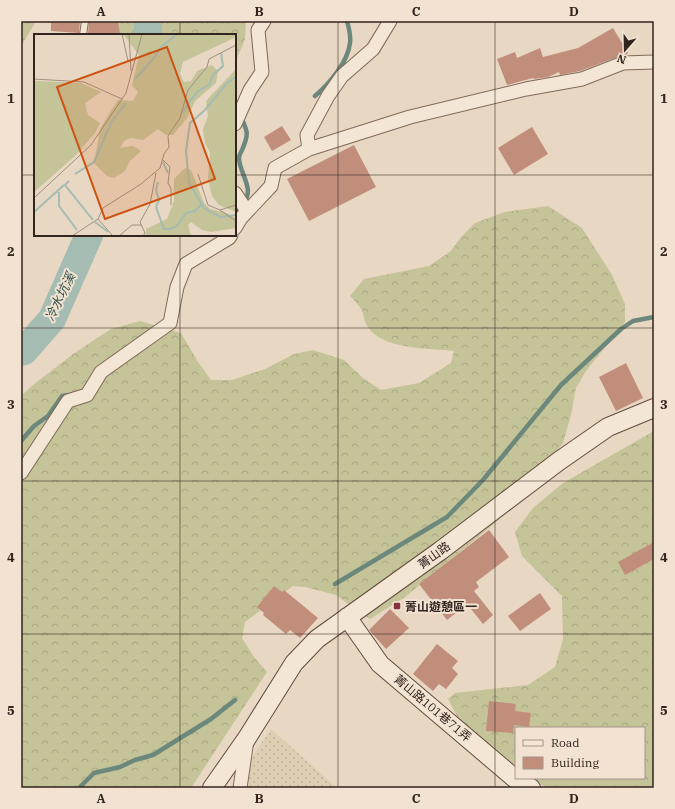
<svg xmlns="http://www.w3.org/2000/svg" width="675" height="809" viewBox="0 0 675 809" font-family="'IBM Plex Serif','Noto Sans TC',serif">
<defs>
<pattern id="farmland-dots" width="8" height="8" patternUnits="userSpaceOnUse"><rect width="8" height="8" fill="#ddcfb1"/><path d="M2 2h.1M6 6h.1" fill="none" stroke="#beb298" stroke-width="1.8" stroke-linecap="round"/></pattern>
<pattern id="forest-crowns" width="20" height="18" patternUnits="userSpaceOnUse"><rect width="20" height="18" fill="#c5c398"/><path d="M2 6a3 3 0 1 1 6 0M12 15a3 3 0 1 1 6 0" fill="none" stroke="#aaa783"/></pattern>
</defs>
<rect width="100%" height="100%" fill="#e8d7c2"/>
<path fill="url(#farmland-dots)" d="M271,729l66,59h-106z"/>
<path fill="url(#forest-crowns)" d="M21,21h15l-15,25z
M111,21h135l-1,18 -10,24v-28h-126z
M548,206l34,22 30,47 13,29v18l-39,49 -10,17 -5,27 -8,28 -14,17 -21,36 -123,101 -35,22 -34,-24 -31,-8 -12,-1 -48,36 -3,16 12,19 13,15 -76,116h-170v-392l12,-11 40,-31 38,-25 29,-8 41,12 17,29 13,18h21l33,-11 29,-15 19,-4 31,10 19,18 18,12 38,-7 32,-20 3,-12c-23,-3 -72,-1 -86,-24 -4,-5 -4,-12 -6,-17 -3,-5 -8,-10 -12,-14l14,-17 65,-13 22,-15 10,-14 14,-14 30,-11z
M654,431v357h-105l-12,-5 -6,-5h113v-50h-128v38l-57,-46 -11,-21 7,-6 73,-8 27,-18 8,-28 -1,-43 -40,-40 -7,-24 18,-24 30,-25z"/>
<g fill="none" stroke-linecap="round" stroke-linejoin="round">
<path stroke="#6c887d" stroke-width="4.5" d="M315,96c14,-12 33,-34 35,-53 1,-7 -1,-15 -3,-22
M241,117c7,15 8,17 1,33 -1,2 -3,6 -3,8 0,15 17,32 4,45
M235,214l2,-5
M21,441l13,-15 14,-10 14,-20 7,-1
M335,584l112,-67 36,-37 78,-95 60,-56 12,-8 21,-4
M79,788l15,-15 26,-6 15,-7 18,-5 58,-36 24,-19"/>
<path stroke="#a4bcb1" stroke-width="28" d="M148,21v14
M21,352l3,-1 28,-32 37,-84"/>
</g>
<path fill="#c28e7c" d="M51,21h29l-1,12 -28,-2z
M89,21h29l2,14h-18v-1l-14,-1z
M613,28l15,25 -2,2 -6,1 -40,15 -20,4 -1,-3 -11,5 -14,2 -1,-1 -26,7 -10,-26 18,-7 2,6 23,-10 3,9 35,-9z
M282,126l9,14 -19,11 -8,-14z
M532,127l16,27 -34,21 -16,-27z
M354,145l22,42 -67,34 -22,-42z
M626,363l17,35 -27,13 -17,-34z
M489,530l20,27 -33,25 3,5 -5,4 19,24 -10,9 -16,-20 -20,16 -28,-36z
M654,542v17l-29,16 -7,-13z
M274,586l8,6 2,-2 34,28 -18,20 -10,-8 -4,4 -23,-19 1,-2 -7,-6z
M540,593l11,16 -31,22 -12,-15z
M390,609l19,19 -23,21 -17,-19z
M437,644l21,17 -6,7 6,6 -12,15 -7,-5 -6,7 -20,-17z
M489,701l27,3 -1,7 16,2 -2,14 -15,-2 -1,8 -27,-2z"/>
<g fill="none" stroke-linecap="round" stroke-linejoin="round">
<g stroke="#80695b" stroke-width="8">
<path id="lane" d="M83,35l2,-14"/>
</g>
<g stroke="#80695b" stroke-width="15">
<path id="street" d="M235,124l15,-34 12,-18 -4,-42 6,-9
M309,149l-2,-14 21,-39 14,-20 31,-27 17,-28
M235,193l12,18
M235,228l6,-10 30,-32 4,-18 34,-19 101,-32 116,-28 56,-10 41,-16 31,-1
M21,473l47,-72 19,-6 14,-23 69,-49 7,-36 9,-23 43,-26 2,-3
M240,788l7,-48"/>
</g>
<g stroke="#624b3f" stroke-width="20">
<path id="secondary" d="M347,617l33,47 139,118 12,6
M212,788l35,-50 47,-75 23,-24 123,-88 119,-90 49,-34 46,-19"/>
</g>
<use href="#lane" stroke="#f4e6d4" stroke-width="6"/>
<use href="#street" stroke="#f4e6d4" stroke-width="13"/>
<use href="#secondary" stroke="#f4e6d4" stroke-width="18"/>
</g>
<path fill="none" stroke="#32241e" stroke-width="1" stroke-opacity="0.55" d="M180,21v14M338,21v767M495,21v767M21,175h14M235,175h419M180,235v553M21,328h633M21,481h633M21,634h633"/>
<rect fill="#883240" stroke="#f1e2d1" stroke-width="1.5" x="393" y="602" width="8" height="8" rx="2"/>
<g text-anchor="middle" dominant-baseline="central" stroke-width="4" stroke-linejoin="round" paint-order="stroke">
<g font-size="12" fill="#32241e" stroke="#f1e2d1">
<text transform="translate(434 555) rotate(-36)">菁山路</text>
<text transform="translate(433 708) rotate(40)">菁山路101巷71弄</text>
</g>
<g font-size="12" font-weight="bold" fill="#32241e" stroke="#f1e2d1" text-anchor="start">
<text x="405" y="606">菁山遊憩區一</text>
</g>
<g font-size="13" font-style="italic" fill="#2f5049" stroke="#f1e2d1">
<text transform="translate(60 297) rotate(-64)">冷水坑溪</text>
</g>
</g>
<g transform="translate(34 34)">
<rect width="202" height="202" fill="#e8d7c2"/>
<path d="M89,0h113v3l-53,25 -3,12 4,8 7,-1 6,-10 15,-6 6,6 -2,12 -21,18 -8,17 -14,17h-7l-8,-6 -15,11 -13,-2 -6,3 -4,7 13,-2 8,5 -11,10 -5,10 -11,7 -7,-2 -13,-13 6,-34 14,-23 4,-6 15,1 5,-9 -6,-7 7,-30zM202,35v143l-17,-7 -7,-9 -4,-18 2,-25 -5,-10 -2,-14 5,-13 -2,-15zM0,47l47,2 20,9 -16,11 3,12 12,8 -5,10 -20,23 -41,36zM151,134l6,2 13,33 6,6 14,3 12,6v10l-25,4 -9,-2 -11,-8 -3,3 3,11h-45v-7l21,-10 7,-18v-22z" fill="#c5c398"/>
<path fill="none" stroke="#a4bcb1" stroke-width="2" d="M202,43l-9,6 -22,27 -15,13 -4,28 3,32 15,25 16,9 16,-2M101,45l19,-21 7,-11 16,-13M149,79l6,-11 9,-11 11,-6 4,-10 10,-9 -2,-13M129,128l5,11M41,140l19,-12 18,-41 14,-18M35,147l-4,4 28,35M124,148l-2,8 3,10 -3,7 8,22h6l7,-3 9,-13 9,-2 7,-7M25,158v14l18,24M0,178l30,-27M61,188l13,10"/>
<path fill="none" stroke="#9f8f80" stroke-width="1" d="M88,0l6,27M95,0l2,37M101,25l16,-7M0,45l50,3 38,17M128,125l8,8 -2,16 3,6v16M164,140l10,31 12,5M0,164l57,-53 35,-52 16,-59M202,171l-16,5 16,11M64,185l15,17M38,202l26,-17 5,-11 38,-24 19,-16 4,-14 5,-7 -1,-11 12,-18 8,-28 19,-23 2,-8 27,-14M85,202l13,-11h9M109,202l2,-3 -5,-11 10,-18 6,-31"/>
<path fill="#cd510f" fill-opacity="0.15" stroke="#cd510f" stroke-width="2" d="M133,13l48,132 -110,40 -48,-132z"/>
<rect width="202" height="202" fill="none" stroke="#32241e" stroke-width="2"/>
</g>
<rect width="675" height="809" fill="none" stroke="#f1e2d1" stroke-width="44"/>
<rect x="515" y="727" width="130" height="52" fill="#f1e2d1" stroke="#a59689"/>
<rect x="523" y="740" width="20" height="6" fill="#f4e6d4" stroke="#a59689"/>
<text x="551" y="747" font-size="12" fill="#32241e">Road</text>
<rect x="523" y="757" width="20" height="12" fill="#c28e7c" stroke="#a59689"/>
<text x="551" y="767" font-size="12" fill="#32241e">Building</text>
<g transform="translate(625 50) rotate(200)" stroke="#f1e2d1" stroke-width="3" paint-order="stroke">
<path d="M0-3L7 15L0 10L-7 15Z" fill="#32241e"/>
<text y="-6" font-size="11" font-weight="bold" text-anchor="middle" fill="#32241e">N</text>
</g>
<rect x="22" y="22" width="631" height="765" fill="none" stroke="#32241e" stroke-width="1.5"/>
<g font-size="13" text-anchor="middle" font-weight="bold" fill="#32241e">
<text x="101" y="16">A</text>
<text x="259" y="16">B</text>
<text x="416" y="16">C</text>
<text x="574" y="16">D</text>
<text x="11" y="103">1</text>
<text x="664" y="103">1</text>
<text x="11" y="256">2</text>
<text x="664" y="256">2</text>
<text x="11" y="409">3</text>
<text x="664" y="409">3</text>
<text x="11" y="562">4</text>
<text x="664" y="562">4</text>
<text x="11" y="715">5</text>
<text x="664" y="715">5</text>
<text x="101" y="803">A</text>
<text x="259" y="803">B</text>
<text x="416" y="803">C</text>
<text x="574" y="803">D</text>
</g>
</svg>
